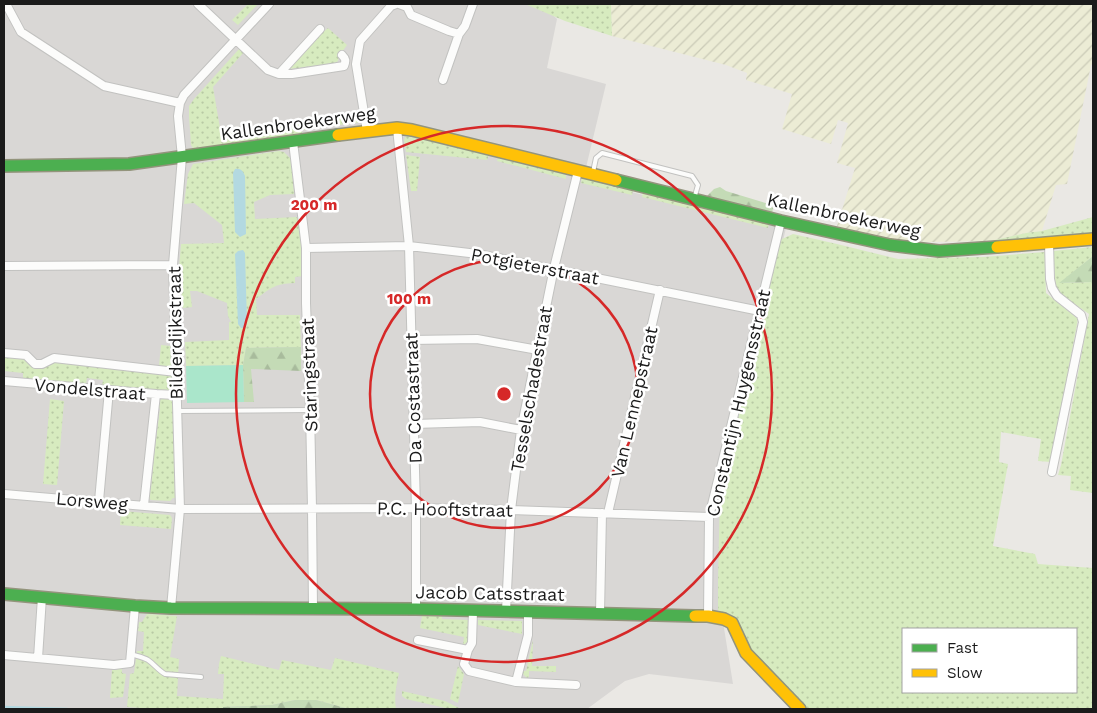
<svg xmlns="http://www.w3.org/2000/svg" width="1097" height="713" viewBox="0 0 1097 713" font-family="'Work Sans',sans-serif">
<defs>
<pattern id="farmland-furrows" width="10" height="10" patternUnits="userSpaceOnUse" patternTransform="scale(1.25)"><rect width="10" height="10" fill="#ececd5"/><path d="M-1 1l2-2M0 10L10 0M9 11l2-2" fill="none" stroke="#cacab6"/></pattern>
<pattern id="grass-dots" width="8" height="8" patternUnits="userSpaceOnUse" patternTransform="scale(1.25)"><rect width="8" height="8" fill="#d7ebbf"/><path d="M2 2h.1M6 6h.1" fill="none" stroke="#b8c9a4" stroke-width="1.8" stroke-linecap="round"/></pattern>
<pattern id="forest-firs" width="22" height="20" patternUnits="userSpaceOnUse" patternTransform="scale(1.25)"><rect width="22" height="20" fill="#c4dbb6"/><path d="M5 1l3.5 6h-7zM16 11l3.5 6h-7z" fill="#a8bb9c"/></pattern>
</defs>
<rect width="100%" height="100%" fill="#eae8e4"/>
<path fill="#d9d7d5" d="M4,4h538l15,15 -10,49 59,16 -23,96 169,42 34,6 -63,265v129l10,62 -84,-10 -24,7 -38,28h-583z"/>
<path fill="url(#farmland-furrows)" d="M611,4h482v60l-2,1 -24,119 -11,1 -14,46 -16,2 -36,8 -60,1 -33,-2 -35,-5 -26,-6 19,-61 -18,-5 11,-40 -10,-3 -7,24 -49,-15 10,-35 -46,-14 1,-7 -21,-8 -114,-29z"/>
<path fill="url(#grass-dots)" fill-rule="evenodd" d="M248,4h10l-20,21 -6,-5z
M525,4h86l1,32 -47,-15z
M328,28l19,17 -8,11 -1,5 -3,2 -46,6 34,-37z
M240,48l4,4 -31,35 8,47 138,-22 2,10 -59,8v3l-92,14 -17,1 -2,-3 -2,-29v-10l5,-7z
M406,136l83,19 -2,5 -81,-8 -2,-12z
M279,151l5,1 7,7 3,35 -24,1 -16,7 1,17 42,-2 5,20 1,39 -8,1v6c-20,1 -23,4 -39,16l1,16h43l1,32 -55,1 -3,17 -57,1 -1,-24 44,-2v-18h2l-3,-6 -1,-13 -30,-12h-7l2,16 -9,1 -4,-39 2,-25 43,-1 -2,-18 -28,-22 -10,1 4,-30 5,-10z
M406,155l14,2 -3,34h-6z
M498,158l68,17v4l-69,-18z
M582,178l51,12 -1,5 -51,-12z
M643,193l126,31 -1,4 -126,-31z
M1093,217v17l-103,7 36,-8 16,-2z
M793,234l44,10 61,15 85,-2 62,-5 1,41 32,26 -27,143 -13,-1 3,-22 -40,-7 -2,30 9,2 -15,82 42,8 3,10 55,4v141h-286l-46,-45 -43,-50v-34l2,-87 59,-250 3,-4zM903,629h173v63h-173z
M1093,247v9l-33,27 33,-1v211l-23,-3 1,-14 -13,-1 3,-10 28,-151 -33,-23 -3,-40z
M161,345l10,1 1,21 -13,-1z
M4,354l20,2 8,8 24,-4 111,12 5,4v11l-2,3 -4,1 -64,-5 1,-6 -16,-2 -1,6 -63,-5v-6l-19,-2v3z
M165,398l7,3 1,3 2,94h-2l-3,3 -19,-1 -3,-3v-5l3,-3 3,-34 6,-46 -3,-4 2,-5z
M50,399l14,2 -7,84 -14,-1z
M121,511l49,4 2,3 -1,11 -51,-4z
M147,614l30,2 -7,41 9,2 -2,37 46,3 1,-25h-6l1,-10 2,-8 58,14 3,-10 49,10 4,-12 64,15c-3,13 -5,24 -3,36h-47l-33,-9h-21l-23,5 -49,2v2h-67l-29,-2 3,-33 4,-1 3,-22h6l1,-19 -6,-1 1,-9h3z
M422,616h20v3l28,1 -2,22 -5,3 1,-8 -44,-9z
M478,620l44,1v13l-44,-9z
M533,640l-1,26h24v6l-27,-1v6l-2,1 -5,-5 1,-2h3z
M458,666l6,8 -6,29 -8,-4z
M122,667v6l4,1 -3,23 -13,1 2,-28h4z
M402,691l43,10 16,8h-11l-44,-10 -4,-3z"/>
<path fill="url(#forest-firs)" d="M720,187l6,4 43,13 4,4 -1,6 -67,-16 9,-9z
M1093,256v26l-34,1z
M301,347v24l-50,-2 3,33h-10l-1,-37 3,-17z
M295,700h21l33,9h-126v-2l49,-2z"/>
<path fill="#aae6cb" d="M243,365l1,37 -57,1 -1,-37z"/>
<path fill="#b3d9e1" d="M235,169c6,-1 8,2 10,7l1,58 -6,3 -5,-5 -2,-59z
M243,250l2,3 2,70 -2,5h-4l-3,-4 -3,-70 3,-3z"/>
<g fill="none" stroke-linecap="round" stroke-linejoin="round">
<path stroke="#b3d9e1" stroke-width="2.5" d="M4,707l63,2"/>
<g stroke="#c2c2c0" stroke-width="6">
<path id="lane" d="M593,172l3,-14 6,-5 90,23 6,9 -4,14
M177,411l133,-1
M131,654c5,2 12,3 17,6 6,4 10,10 17,14l36,3"/>
</g>
<g stroke="#c2c2c0" stroke-width="10">
<path id="street" d="M6,4l15,28 83,54 76,17
M198,4l70,66 11,4 41,-45
M399,4l8,3 4,8 38,16 10,3 6,-8 8,-22
M279,74h13l52,-8c2,-5 2,-7 -2,-11
M443,80l16,-46
M397,128l12,118 7,262v101
M367,131l-11,-67 4,-23 31,-35 5,-2
M293,142l13,106v55l4,107 2,98 1,101
M1049,243l1,36 2,9 5,8 24,19 2,7 -31,150
M306,248l103,-2 69,8 282,57
M4,266l169,-1
M411,340l66,-1 61,11
M4,353l22,2 9,9h7l12,-6 122,14
M4,381l152,13 20,1
M414,424l66,-2 41,8
M4,494l176,15 236,-1 95,2 198,7
M99,501l10,-111
M144,505l12,-111
M608,513l52,-223
M171,608l9,-99 -7,-244 9,-108 -4,-41 2,-13 4,-8 85,-91
M473,611l-1,32 -4,7 -4,14 5,7 47,11 60,3
M506,611l5,-101 10,-80 33,-162 24,-97
M600,613l2,-100
M708,616l1,-99 72,-296
M418,640l50,10
M4,655l110,10 16,-2 5,-57
M38,658l4,-61
M516,682l12,-47v-23"/>
</g>
<g stroke="#93947c" stroke-width="14">
<path id="fast" d="M4,166l125,-2 209,-29
M616,180l165,41 109,24 49,6 58,-4
M4,594l131,12 36,2 245,1 279,7"/>
</g>
<g stroke="#93947c" stroke-width="14">
<path id="slow" d="M338,135l59,-7 15,2 204,50
M997,247l96,-8
M695,616h13l16,3 8,4 14,30 54,56"/>
</g>
<use href="#lane" stroke="#fcfcfb" stroke-width="4"/>
<use href="#street" stroke="#fcfcfb" stroke-width="8"/>
<use href="#fast" stroke="#4caf50" stroke-width="11"/>
<use href="#slow" stroke="#ffc107" stroke-width="11"/>
</g>
<g fill="none" stroke="#d62828" stroke-width="2.5">
<circle cx="504" cy="394" r="134"/>
<circle cx="504" cy="394" r="268"/>
</g>
<g text-anchor="middle" dominant-baseline="central" stroke-width="5" stroke-linejoin="round" paint-order="stroke">
<g font-size="18" fill="#1b1b1b" stroke="#fff">
<text transform="translate(298 123) rotate(-8)">Kallenbroekerweg</text>
<text transform="translate(844 215) rotate(12)">Kallenbroekerweg</text>
<text transform="translate(535 266) rotate(11)">Potgieterstraat</text>
<text transform="translate(175 333) rotate(-91)">Bilderdijkstraat</text>
<text transform="translate(309 375) rotate(-92)">Staringstraat</text>
<text transform="translate(90 389) rotate(5)">Vondelstraat</text>
<text transform="translate(531 389) rotate(-80)">Tesselschadestraat</text>
<text transform="translate(413 398) rotate(-92)">Da Costastraat</text>
<text transform="translate(634 402) rotate(-77)">Van Lennepstraat</text>
<text transform="translate(738 403) rotate(-77)">Constantijn Huygensstraat</text>
<text transform="translate(92 501) rotate(5)">Lorsweg</text>
<text transform="translate(445 509) rotate(1)">P.C. Hooftstraat</text>
<text transform="translate(490 593) rotate(1)">Jacob Catsstraat</text>
</g>
</g>
<circle cx="504" cy="394" r="8" fill="#d62828" stroke="#fff" stroke-width="2.5"/>
<g font-size="15" text-anchor="middle" font-weight="bold" fill="#d62828" stroke="#fff" stroke-width="5" stroke-linejoin="round" paint-order="stroke">
<text x="314" y="210">200 m</text>
<text x="409" y="304">100 m</text>
</g>
<rect width="1097" height="713" fill="none" stroke="#1b1b1b" stroke-width="10"/>
<rect x="902" y="628" width="175" height="65" fill="#ffffff" stroke="#a4a4a4"/>
<rect x="912" y="644" width="25" height="8" fill="#4caf50" stroke="#a4a4a4"/>
<text x="947" y="653" font-size="15" fill="#1b1b1b">Fast</text>
<rect x="912" y="669" width="25" height="8" fill="#ffc107" stroke="#a4a4a4"/>
<text x="947" y="678" font-size="15" fill="#1b1b1b">Slow</text>
</svg>
